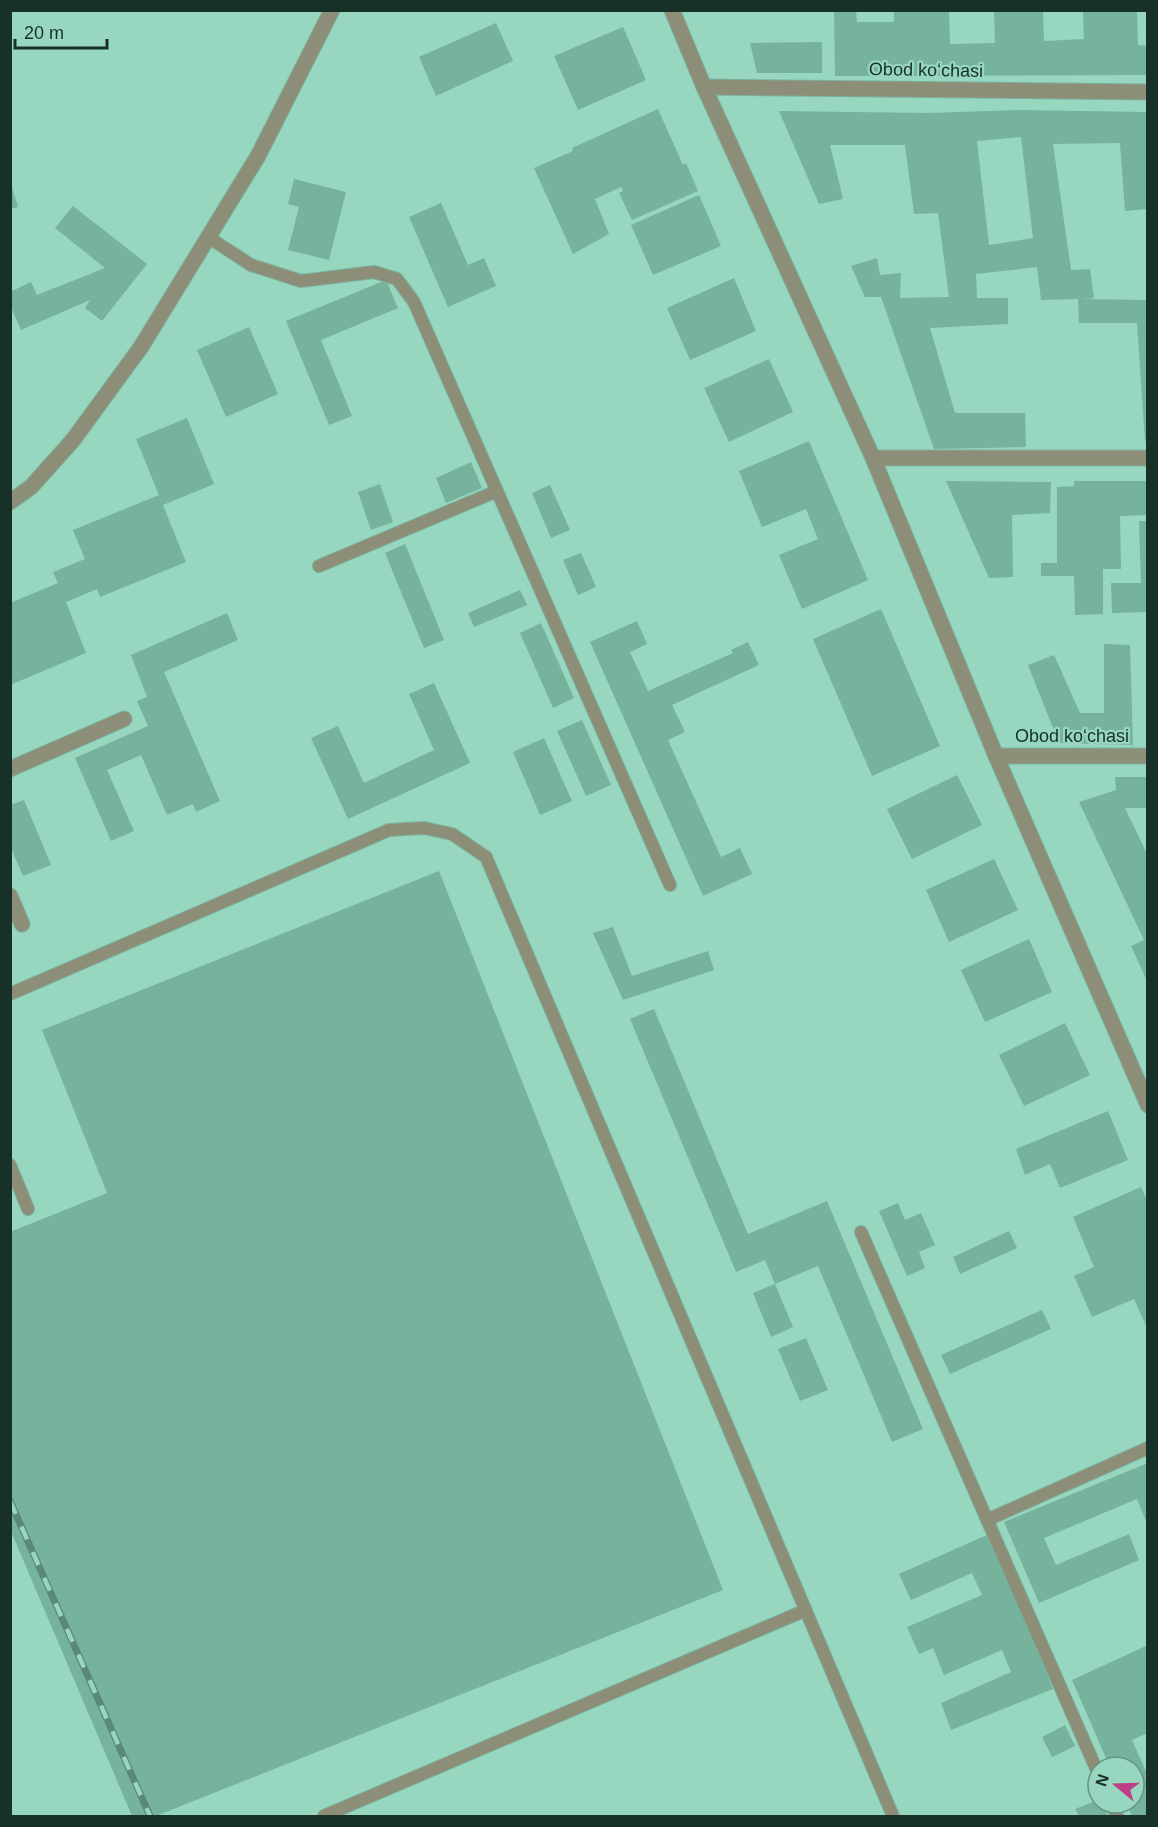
<svg xmlns="http://www.w3.org/2000/svg" width="1158" height="1827" viewBox="0 0 1158 1827" font-family="Helvetica,sans-serif">
<rect width="100%" height="100%" fill="#97d6bf"/>
<path fill="#75b39c" fill-rule="evenodd" d="M834,10h22l1,12h37v-12h55l1,34 45,-1 -1,-33h49l1,31 40,-2 -1,-29h54l1,35 10,1v29l-313,1z
M496,23l17,38 -77,35 -17,-39z
M623,27l23,53 -68,30 -24,-54z
M822,42v31h-65l-7,-30z
M658,109l25,56 3,-2 12,28 -66,29 -13,-27 4,-2 -2,-4 -26,12 14,35 -36,20 -39,-86 39,-17 -1,-3z
M1018,110l130,2v97l-23,2 -5,-68 -67,1 18,126 19,-1 4,29 -12,1 66,1v141h-3l-8,-118h-58l-1,-24 -37,1 -4,-33 -61,7 1,24h31v26l-78,4 25,85h70l1,34 -92,2 -53,-152h-16l-14,-31 26,-8 3,17 21,-2 -1,25 49,-1 -11,-84 -24,1 -9,-69h-75l13,54 -24,5 -40,-93 149,2zM1021,137l12,101 -44,7 -12,-104z
M294,179l52,13 -17,68 -41,-10 11,-43 -11,-3z
M11,184l7,23 -8,2v-24z
M699,195l22,51 -68,29 -22,-50z
M441,203l27,62 16,-7 12,28 -48,21 -39,-90z
M73,206l74,58 -45,57 -17,-13 5,-8 -69,30 -11,-25v-13l21,-10 6,13 68,-27 -50,-40z
M734,278l22,53 -66,29 -23,-52z
M386,280l12,28 -77,32 31,76 -23,9 -43,-104z
M249,327l29,67 -52,23 -29,-67z
M769,359l24,53 -64,30 -25,-54z
M187,418l27,66 -51,21 23,57 -86,35 -3,-8 -31,13 20,51 -76,32v-82l48,-20 -5,-11 32,-13 -12,-29 86,-35 -23,-56z
M809,441l59,139 -66,29 -23,-54 39,-16 -12,-30 -44,18 -23,-56z
M471,462l11,26 -36,15 -10,-25z
M946,481l105,1 -1,31 -38,2 1,62 -24,1z
M1074,481h74v34l-28,1 1,53h-18v45l-28,1 -1,-39h-33v-13h16v-76l17,-1z
M380,484l13,38 -22,8 -13,-38z
M550,485l20,45 -19,8 -19,-45z
M1139,521h9v91l-36,1 -1,-30h30z
M405,544l39,96 -20,8 -39,-95z
M581,553l15,34 -18,8 -15,-35z
M520,590l7,15 -53,22 -6,-14z
M881,609l59,137 -68,30 -59,-137z
M227,613l11,27 -74,32 56,129 -24,11 -3,-8 -26,11 -26,-60 -34,15 27,61 -23,10 -36,-83 73,-32 -11,-25 10,-4 -16,-42z
M637,621l10,23 -17,8 18,39 85,-38 -2,-3 17,-8 11,23 -87,40 13,27 -17,8 53,117 19,-9 12,26 -49,22 -113,-254z
M541,623l33,75 -21,10 -33,-75z
M1104,644l26,1 3,100 -74,-2 -31,-78 26,-10 26,58h24z
M434,683l36,80 -122,56 -37,-81 27,-12 26,57 70,-33 -25,-56z
M582,720l29,65 -25,11 -29,-65z
M544,738l28,63 -32,14 -27,-63z
M957,775l25,50 -70,34 -25,-50z
M1115,777h33v31h-23l23,48v127l-17,-37 13,-6 -65,-138 37,-12z
M24,800l27,65 -28,11 -13,-30v-41z
M994,859l24,51 -69,32 -23,-52z
M439,871l284,719 -567,226h-24l-122,-287v-297l97,-39 -65,-163z
M613,927l19,49 76,-25 6,19 -91,30 -30,-67z
M1029,939l23,53 -67,30 -24,-52z
M654,1009l94,225 79,-33 96,228 -31,13 -74,-176 -43,18 -10,-24 -29,12 -106,-253z
M1065,1023l25,52 -66,31 -25,-51z
M1108,1111l20,49 -68,28 -10,-24 -25,11 -9,-26z
M1141,1187l7,16v127l-14,-31 -42,18 -18,-41 20,-9 -21,-50z
M898,1203l7,17 16,-7 14,32 -16,7 6,16 -18,8 -28,-65z
M1009,1231l8,17 -57,26 -7,-17z
M775,1284l18,43 -22,10 -18,-44z
M1042,1310l9,19 -101,45 -9,-19z
M806,1338l22,52 -28,11 -22,-52z
M1148,1463v63l-11,-27 -93,39 12,27 73,-31 10,26 -100,43 -35,-81z
M989,1534l32,74 32,81 -102,41 -10,-27 70,-31 -9,-22 -58,25 -11,-27 -14,6 -12,-27 75,-32 -10,-22 -61,27 -12,-26z
M1148,1645v88l-16,7 16,36v40h-16l-6,-13h8v-36h-24l-38,-87z
M1065,1725l10,21 -23,11 -10,-20z
M1098,1800v3h4l6,13h-29l-4,-7z"/>
<g fill="none" stroke-linecap="round" stroke-linejoin="round">
<g stroke="#7bb29e" stroke-width="14">
<path id="service" d="M208,237l43,28 50,16 73,-9 23,7 17,23 256,583
M319,566l178,-75
M10,994l379,-164 35,-2 28,6 34,23 407,959
M10,1165l18,44
M861,1232l237,541
M987,1520l161,-72
M1111,1803l6,13
M324,1816l482,-206"/>
</g>
<g stroke="#7bb29e" stroke-width="17">
<path id="minor" d="M704,87l444,5
M873,458h275
M10,502l21,-15 42,-47 68,-93 117,-191 74,-146
M996,756h152
M10,769l114,-50
M10,896l12,28"/>
</g>
<g stroke="#7bb29e" stroke-width="17">
<path id="tertiary" d="M672,10l32,77 169,371 123,298 152,349"/>
</g>
<use href="#service" stroke="#8d8e78" stroke-width="12"/>
<use href="#minor" stroke="#8d8e78" stroke-width="15"/>
<use href="#tertiary" stroke="#8d8e78" stroke-width="15"/>
<g stroke="#5b8878" stroke-width="7">
<path id="rail" d="M10,1501l140,315"/>
</g>
<use href="#rail" stroke="#97d6bf" stroke-width="4.5" stroke-dasharray="14" stroke-linecap="butt"/>
</g>
<g text-anchor="middle" dominant-baseline="central" stroke-width="4.5" stroke-linejoin="round" paint-order="stroke">
<g font-size="18" fill="#183128" stroke="#97d6bf">
<text transform="translate(926 70) rotate(1)">Obod koʻchasi</text>
<text x="1072" y="736">Obod koʻchasi</text>
</g>
</g>
<rect width="1158" height="1827" fill="none" stroke="#183128" stroke-width="24"/>
<g transform="translate(1116 1785) rotate(289)"><circle r="28" fill="#97d6bf" stroke="#649483" stroke-width="1.5"/>
<path d="M0-4.5L10 22L0 15L-10 22Z" fill="#be3d87"/>
<text y="-9" font-size="16" font-weight="bold" text-anchor="middle" fill="#183128">N</text>
</g>
<path d="M15 39v9h92v-9" fill="none" stroke="#183128" stroke-width="3"/>
<text x="24" y="39" font-size="18" fill="#183128" stroke="#97d6bf" stroke-width="4.5" paint-order="stroke">20 m</text>
</svg>
